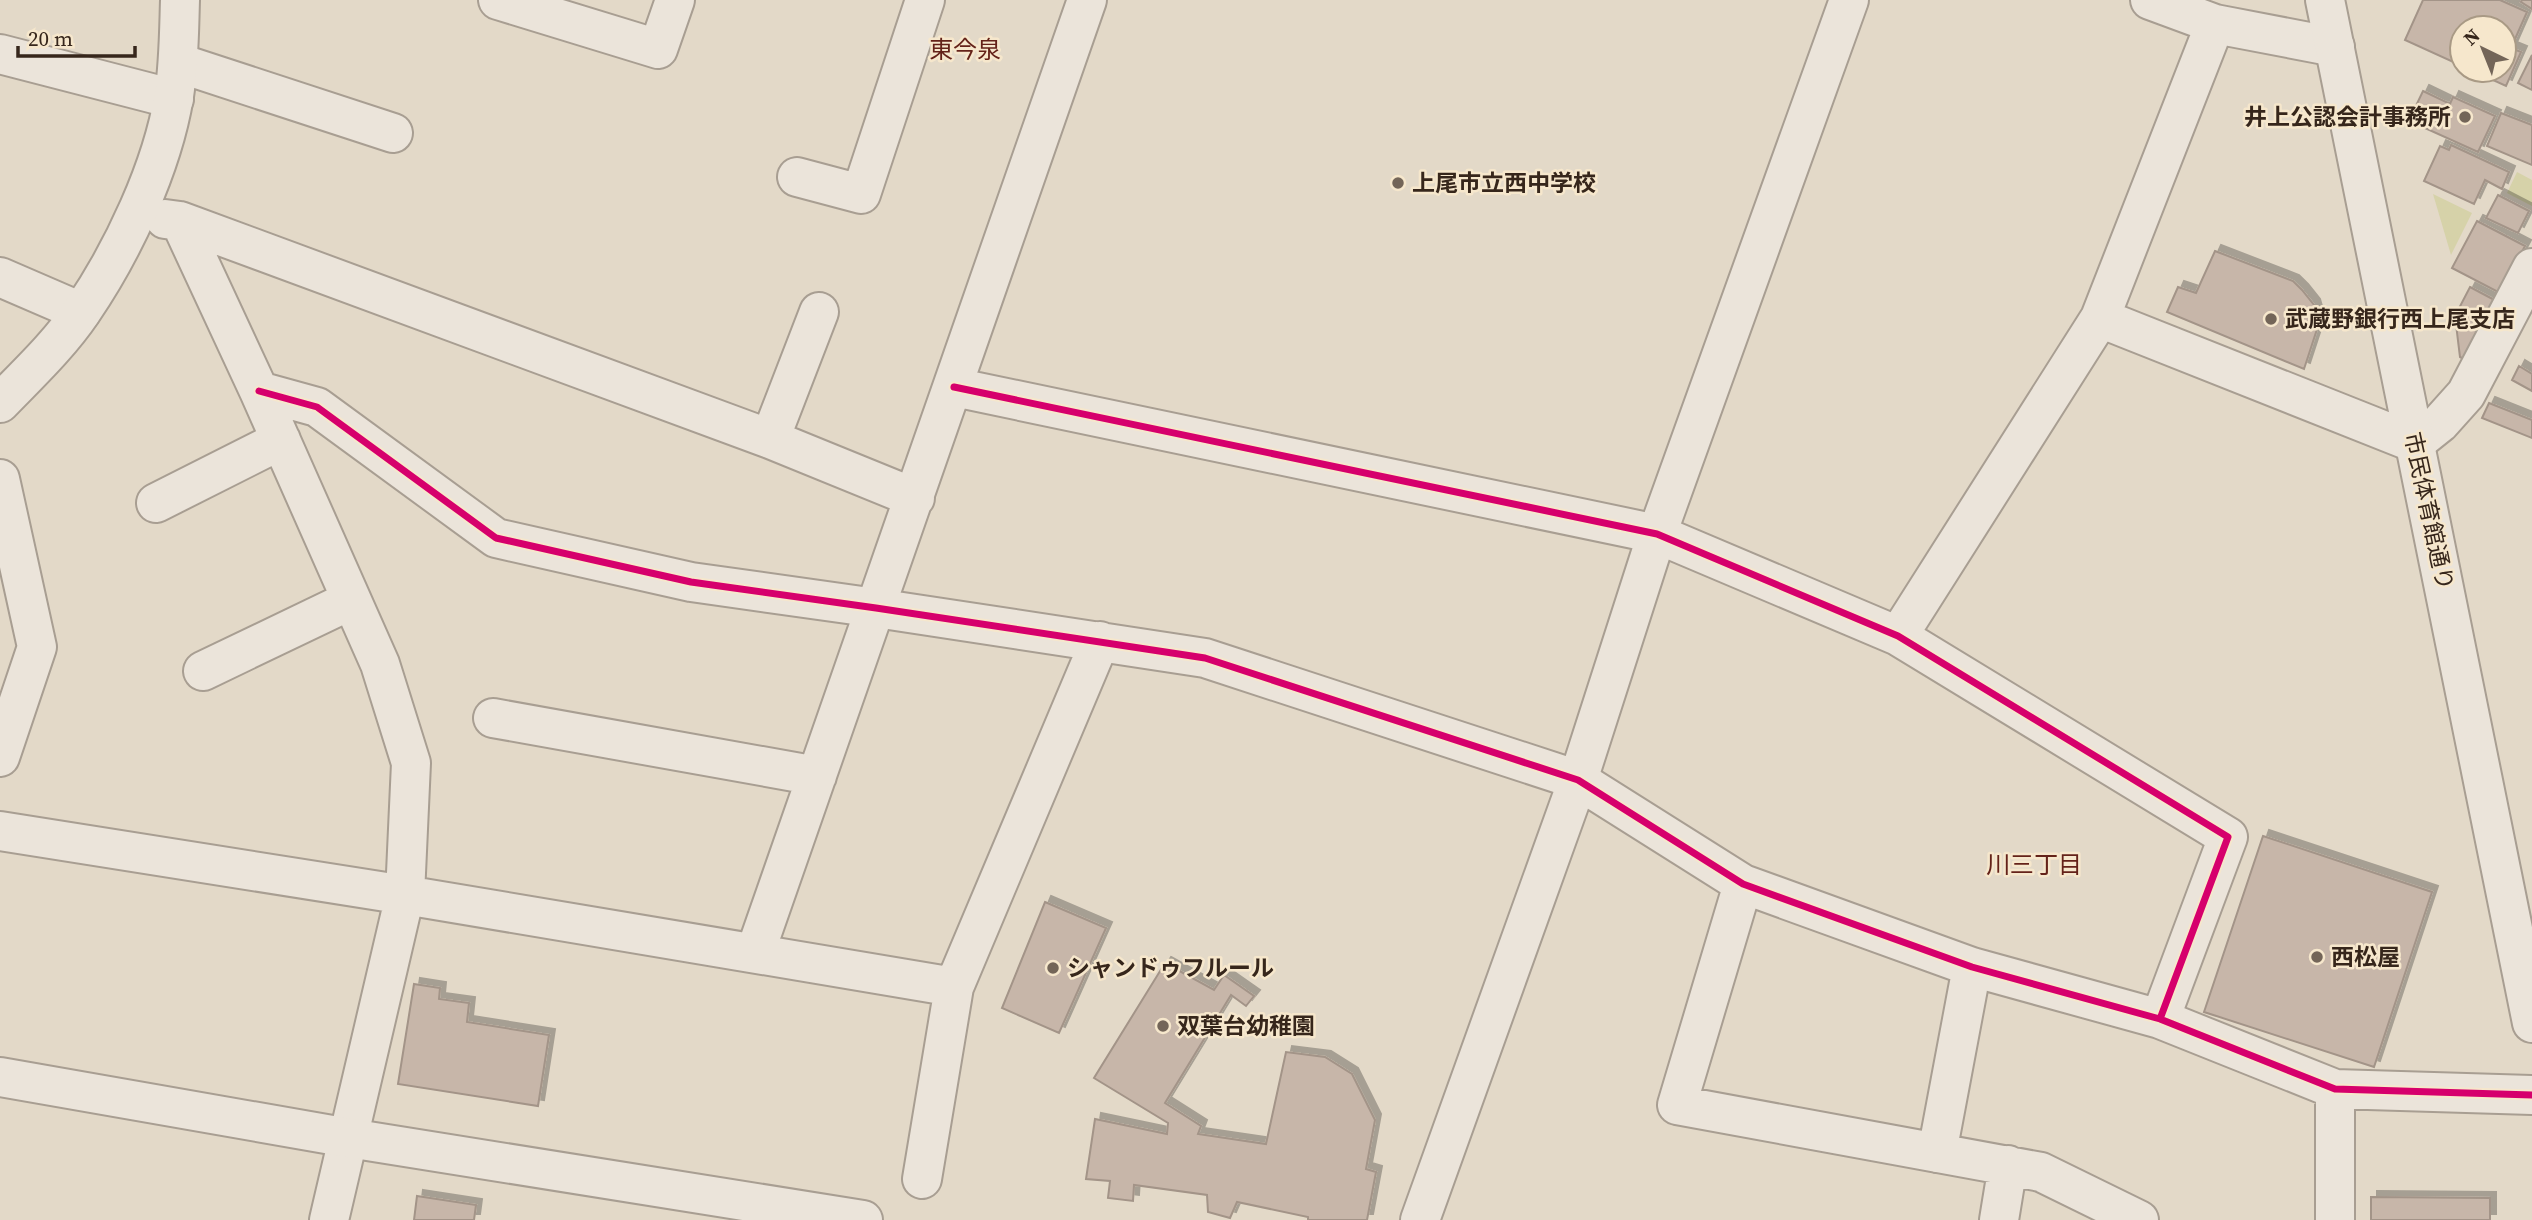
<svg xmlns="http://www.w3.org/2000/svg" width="2532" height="1220" viewBox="0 0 2532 1220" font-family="'Source Serif 4','Noto Sans JP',serif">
<defs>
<filter id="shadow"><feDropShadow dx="6" dy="-6" stdDeviation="0" flood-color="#0004"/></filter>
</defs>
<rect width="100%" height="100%" fill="#e3d9c8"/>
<path fill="#d6d2a9" d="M2517,172l15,8v26l-25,-13z
M2433,194l39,19 -21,42z"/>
<path fill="#c7b6a9" stroke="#a39488" stroke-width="2" filter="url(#shadow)" d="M2423,0h77l27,12 -16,36 10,4 -15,34 -35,-16h33v-42h-42v38l-57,-26z
M2522,0h10v9l-11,-7z
M2532,55v35l-14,-7z
M2423,91l27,13 3,-7 42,19 -17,36 -62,-28 4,-7 -8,-3z
M2501,113l31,12v40l-45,-19z
M2451,145l58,27 -7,17 -17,-9 -11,24 -50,-23 16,-35 9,4z
M2498,195l31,16 -11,22 -32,-15z
M2477,221l48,25 -25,47 -48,-25z
M2215,251l78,30 9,9 12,15 5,18 -15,46 -137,-57 11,-25 18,6z
M2470,287l32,17 -31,59 -11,-6 -5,-41z
M2519,366l13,8v17l-20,-11z
M2489,403l43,17v18l-50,-20z
M2263,836l169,56 -58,175 -170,-55z
M1045,902l61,26 -47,105 -57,-25z
M1165,963l49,27 10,-15 30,21 -8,10 -15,-11 -66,108 36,23 -3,8 68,10 20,-92 39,5 27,17 23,46 -9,49 10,3 -9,48h-59v-3l-71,-15 -7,16 -22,-6 -1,-17 -73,-10 -1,16 -25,-3 2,-17 -24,-2 9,-60 72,15 1,-11 -74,-45z
M414,984l26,4 -1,11 30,4 -2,19 82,13 -11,71 -140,-22z
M417,1196l59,9 -2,15h-60z
M2371,1197l119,1v22h-119z"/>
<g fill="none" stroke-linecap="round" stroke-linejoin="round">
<g stroke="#a89e92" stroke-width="42">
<path id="minor" d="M498,0l160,49 17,-49
M2150,0l65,24 120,23
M0,54l174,45
M179,63l214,70
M797,177l64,17 64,-194
M165,219l15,2 590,218 145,59
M180,221l79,170 121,273 31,99 -6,132 -76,325
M0,277l81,35
M2100,318l315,125 25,-20 26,-29 66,-126
M954,387l703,147 241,102 330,201 -68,182
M259,391l58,16 179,131 195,44 185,26 329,50 373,122 165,104 229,83 188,52 175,70 197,6
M770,439l49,-127
M0,479l37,168 -37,110
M156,503l125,-63
M1898,636l202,-318 115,-294
M203,671l148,-71
M493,718l324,58
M0,831l405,64 549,92
M1743,884l-66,221 364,67 98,48
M755,953l332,-953
M1937,1153l35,-186
M922,1179l32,-192 146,-346
M1999,1220l9,-55
M2335,1220v-131"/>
</g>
<g stroke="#a89e92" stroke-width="42">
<path id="tertiary" d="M2325,0l207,1023
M0,403c28,-29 59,-58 82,-92 41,-60 80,-143 92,-215 5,-32 5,-64 6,-96
M0,1077l349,61 514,82
M1420,1220l158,-440 79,-246 192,-534"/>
</g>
<use href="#minor" stroke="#ebe4da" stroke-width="38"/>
<use href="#tertiary" stroke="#ebe4da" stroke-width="38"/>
<g stroke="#f6e7cc" stroke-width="11">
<path id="cycleway" d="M954,387l703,147 241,102 330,201 -68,182
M259,391l58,16 179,131 195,44 185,26 329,50 373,122 165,104 229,83 188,52 175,70 197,6"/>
</g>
<use href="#cycleway" stroke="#d6006c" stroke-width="7"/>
</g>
<g fill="#736558" stroke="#f6e7cc" stroke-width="2.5">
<circle cx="2465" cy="117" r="7"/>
<circle cx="1398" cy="183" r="7"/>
<circle cx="2271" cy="319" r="7"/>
<circle cx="2317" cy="957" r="7"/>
<circle cx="1053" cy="968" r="7"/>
<circle cx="1163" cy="1026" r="7"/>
</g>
<g text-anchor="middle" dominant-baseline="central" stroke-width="5" stroke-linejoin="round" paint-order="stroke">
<g font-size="23" font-weight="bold" fill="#36261b" stroke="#f6e7cc" text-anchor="start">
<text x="2451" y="117" text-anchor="end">井上公認会計事務所</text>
<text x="1412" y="183">上尾市立西中学校</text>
<text x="2285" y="319">武蔵野銀行西上尾支店</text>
<text x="2331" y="957">西松屋</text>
<text x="1067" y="968">シャンドゥフルール</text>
<text x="1177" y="1026">双葉台幼稚園</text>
</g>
<g font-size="23" fill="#36261b" stroke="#f6e7cc">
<text transform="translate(2429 511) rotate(78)">市民体育館通り</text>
</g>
<g font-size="24" fill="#642219" stroke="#f6e7cc">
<text x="965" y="49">東今泉</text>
<text x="2034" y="864">川三丁目</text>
</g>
</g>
<g transform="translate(2483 49) rotate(317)"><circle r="33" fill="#f6e7cc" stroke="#a99a85" stroke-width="2"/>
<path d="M0-5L12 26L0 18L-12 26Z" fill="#736558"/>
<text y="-10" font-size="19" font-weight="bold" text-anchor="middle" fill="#36261b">N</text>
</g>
<path d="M18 46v10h117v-10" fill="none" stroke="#36261b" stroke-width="3.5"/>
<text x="28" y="46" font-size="21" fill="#36261b" stroke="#f6e7cc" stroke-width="5" paint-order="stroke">20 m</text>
</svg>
